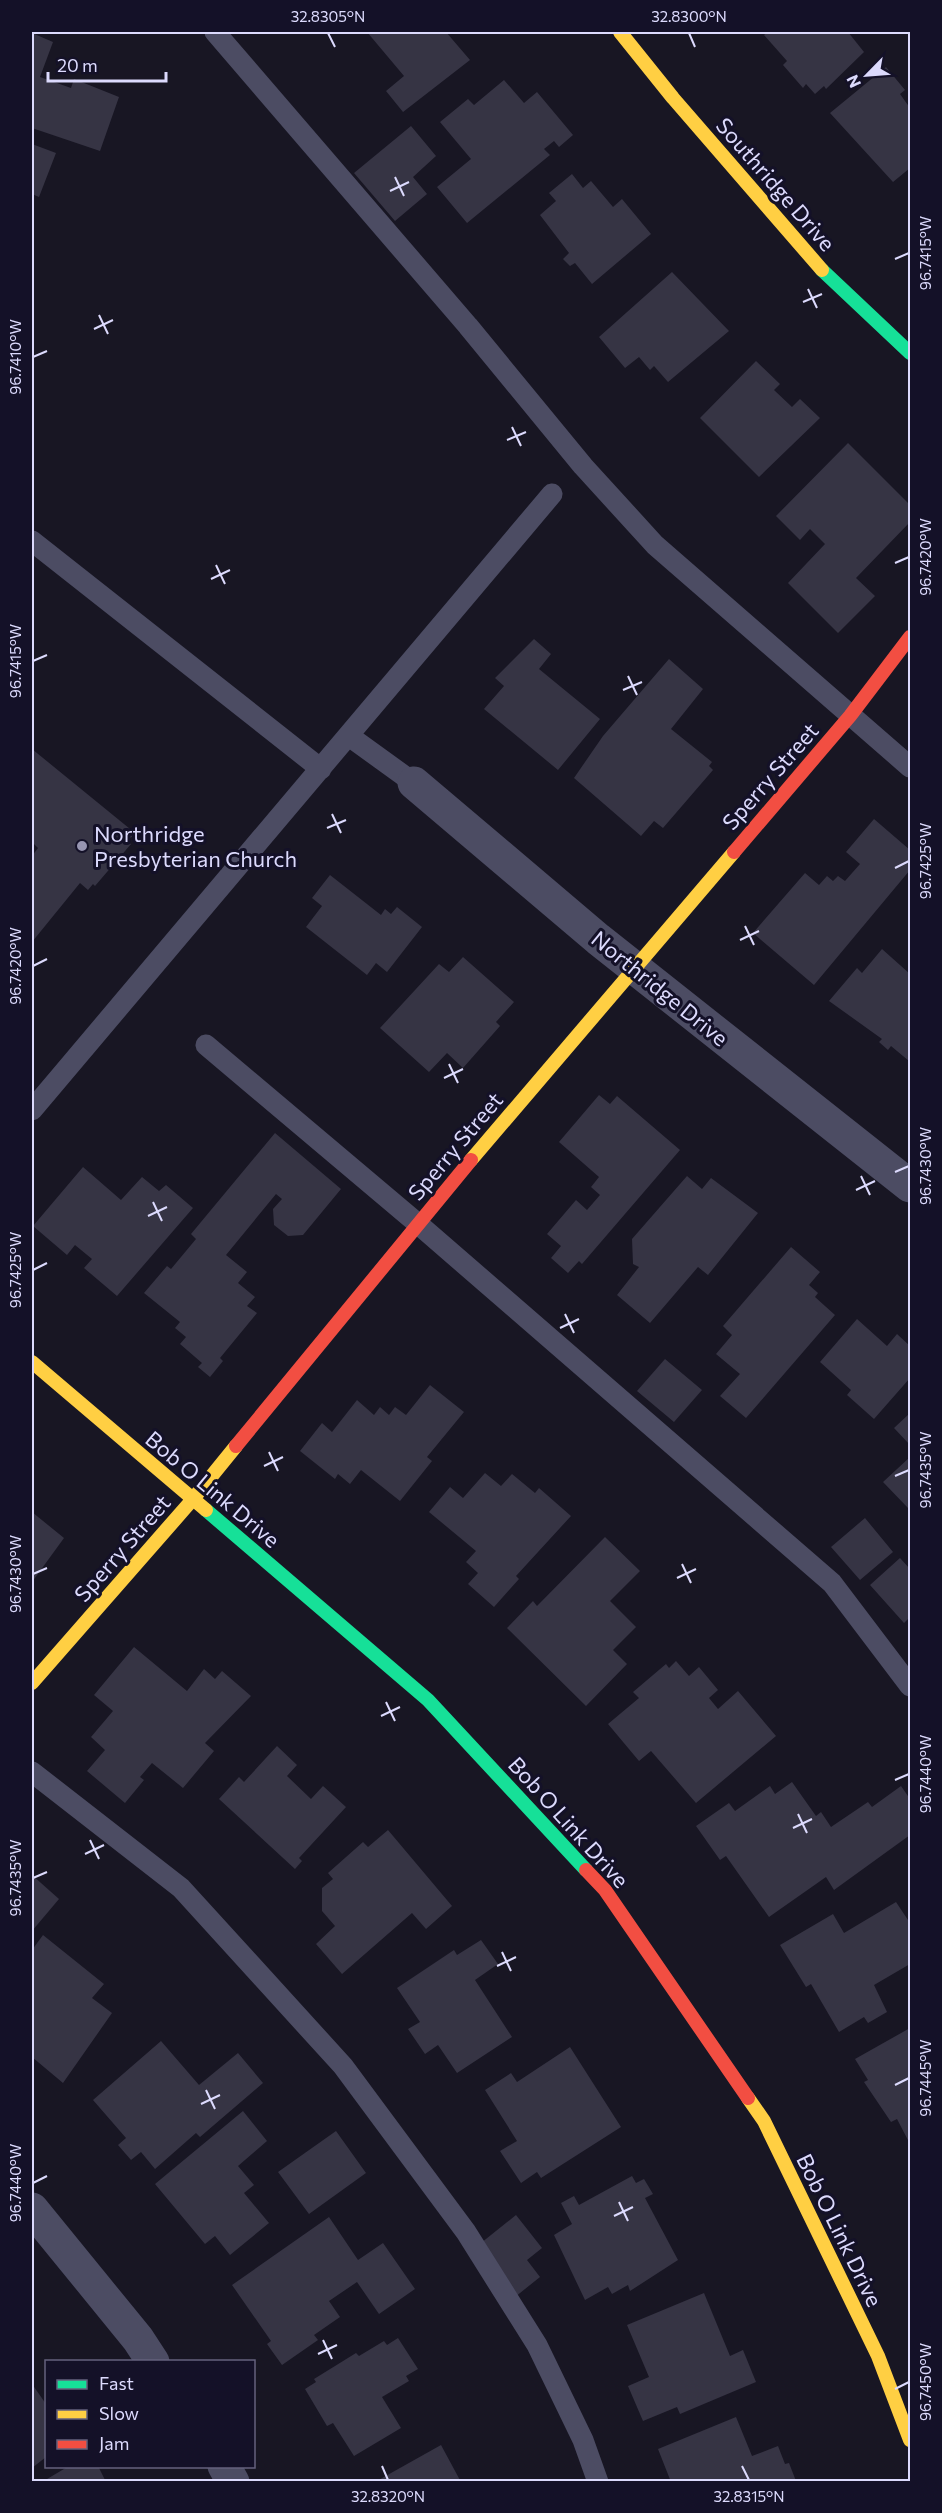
<svg xmlns="http://www.w3.org/2000/svg" width="942" height="2513" viewBox="0 0 942 2513" font-family="Commissioner,sans-serif">
<rect width="100%" height="100%" fill="#181623"/>
<path fill="#363444" d="M367,32h79l24,28 -67,52 -17,-21 18,-15z
M768,32h80l16,20 -38,37 -2,-3 -9,8 -9,-10 -3,4 -20,-23 4,-4 -23,-26z
M32,33l21,9 -13,35 31,11 3,-9 45,18 -19,54 -68,-23z
M886,67l19,23 -5,4 10,14v60l-17,14 -63,-69z
M504,80l20,23 13,-11 36,43 -14,12 -5,-6 -10,8 6,6 -83,68 -30,-36 34,-28 -31,-37 28,-23 6,6z
M411,126l25,30 -23,21 14,17 -32,27 -41,-48z
M32,144l24,9 -17,44 -7,-3z
M572,174l11,14 8,-7 22,26 9,-8 29,35 -59,50 -17,-21 -5,3 -7,-7 6,-6 -29,-38 16,-14 -7,-8z
M672,272l57,59 -61,51 -14,-16 -4,4 -11,-13 -14,11 -26,-31z
M756,361l24,23 -6,6 18,17 8,-8 20,19 -61,59 -59,-59z
M848,443l62,62v17l-54,56 19,18 -37,37 -50,-50 37,-39 -15,-15 -10,11 -24,-24z
M534,639l17,15 -12,15 61,50 -42,51 -74,-61 20,-23 -9,-8z
M669,659l34,30 -32,40 41,33 -3,4 4,4 -50,58 -9,-7 -13,15 -67,-58 29,-42z
M32,749l103,84 -8,9 4,2 -36,42 -2,-2 -5,6 -8,-7 -48,59v-86l6,-8 -6,-6z
M874,819l36,31v20l-96,115 -61,-52 52,-60 14,12 8,-9 6,5 5,-5 7,5 15,-17 -14,-12z
M330,875l51,40 4,-6 6,5 6,-7 25,20 -35,45 -11,-9 -9,12 -61,-48 16,-21 -10,-8z
M882,949l28,25 -1,87 -18,-15 -3,4 -9,-8 3,-3 -53,-38 28,-33 5,5z
M463,957l51,45 -18,20 4,4 -37,42 -16,-15 -18,19 -49,-44 59,-64 10,8z
M599,1095l11,9 7,-8 63,54 -98,114 -3,-3 -11,12 -17,-15 10,-12 -14,-12 29,-34 11,10 13,-15 -9,-8 8,-10 -40,-35z
M275,1133l66,56 -38,46 -15,1 -14,-11 -1,-16 9,-10 -6,-5 -50,61 21,17 -9,11 17,14 -8,9 10,7 -37,45 3,3 -13,16 -12,-10 4,-4 -22,-19 6,-7 -11,-9 5,-6 -36,-29 23,-27 4,3 25,-30 -5,-5z
M83,1167l38,33 21,-23 17,14 7,-6 27,23 -76,88 -33,-28 8,-9 -17,-14 -8,10 -34,-29z
M687,1176l15,13 9,-11 47,35 -50,62 -10,-8 -48,56 -33,-28 22,-28 -6,-3 -1,-25z
M791,1247l29,25 -11,13 9,8 -3,4 20,18 -89,103 -26,-22 20,-22 -24,-20 16,-19 -9,-9z
M857,1319l30,27 10,-12 13,12v32l-36,41 -27,-24 4,-5 -31,-28z
M665,1359l37,31 -28,32 -37,-31z
M430,1385l34,27 -37,45 5,4 -32,40 -39,-31 -11,14 -12,-10 -3,5 -35,-28 22,-28 10,9 25,-32 17,15 6,-8 9,8 6,-8 11,8z
M910,1413v32l-16,-17z
M910,1457v49l-2,2 -25,-26z
M485,1473l16,13 11,-12 23,19 4,-5 32,28 -55,60 3,3 -25,28 -26,-23 10,-11 -12,-11 10,-11 -47,-39 21,-25 13,11z
M32,1512l32,26 -32,44z
M865,1518l28,34 -33,28 -29,-33z
M605,1537l35,34 -30,30 26,26 -23,23 14,14 -41,42 -79,-78 26,-27 4,5z
M900,1558l10,11v48l-6,6 -34,-38z
M134,1647l53,44 17,-22 11,10 7,-8 29,25 -46,47 9,8 -31,37 -31,-25 -12,14 4,3 -19,23 -38,-32 18,-21 -14,-13 22,-26 -19,-16z
M676,1661l13,15 10,-9 19,23 -9,8 9,11 20,-18 38,45 -80,67 -45,-52 -12,10 -31,-37 31,-26 -6,-6 33,-28 3,4z
M277,1746l20,19 -10,11 24,23 12,-13 23,21 -47,51 3,3 -7,8 -76,-70 20,-22 5,5z
M792,1782l24,34 5,-4 10,15 37,-25 4,5 29,-21 9,13v36l-76,55 -8,-13 -57,40 -43,-61 -6,4 -24,-34 33,-23 6,8 35,-25 5,8z
M388,1830l64,76 -26,23 -14,-16 -70,61 -26,-30 19,-18 -13,-15v-23l11,-9 -5,-6 35,-31 5,5z
M32,1875l27,24 -27,32z
M896,1902l14,21v41l-36,21 13,27 -19,11 -4,-6 -25,15 -28,-48 -5,3 -26,-42 53,-31 11,19z
M43,1935l61,49 -12,14 20,15 -49,70 -31,-26v-107z
M481,1940l17,24 -23,16 37,57 -55,36 -19,-28 -13,9 -17,-25 12,-7 -23,-34 57,-38 3,5z
M910,2028v116l-13,-25 -6,3 -27,-40 4,-2 -13,-21z
M161,2041l38,44 39,-32 25,30 -63,54 -4,-4 -41,36 -14,-17 -10,8 -13,-15 8,-7 -33,-38z
M570,2047l51,80 -80,51 -4,-6 -16,11 -21,-32 17,-10 -32,-51 26,-17 6,9z
M243,2111l24,30 -29,25 16,19 -10,8 25,30 -39,32 -15,-19 -10,8 -50,-60z
M336,2131l30,42 -57,41 -31,-42z
M632,2176l4,7 8,-4 9,15 -8,4 33,62 -48,31 -2,-6 -16,9 -4,-7 -23,13 -31,-65 18,-11 -11,-21 13,-7 5,9z
M516,2215l26,33 -15,12 13,17 -25,20 -39,-50z
M329,2217l29,43 25,-17 32,46 -36,25 -22,-32 -28,19 11,16 -26,18 4,5 -36,25 -15,-21 4,-3 -39,-56z
M704,2293l26,63 13,-6 13,32 -76,32 -3,-7 -34,14 -15,-35 21,-9 -22,-52z
M398,2338l20,31 -12,7 3,5 -27,16 19,31 -47,28 -21,-33 -6,3 -22,-37 11,-7 -2,-3 42,-26 3,3 25,-15 3,4z
M32,2384l14,20v53l-14,11z
M736,2417l16,39 26,-10 7,18 4,-1 7,18 -125,1 -13,-33z
M441,2445l20,37h-86z
M69,2466h29l8,16h-64z"/>
<g fill="none" stroke-linecap="round" stroke-linejoin="round">
<path stroke="#4c4c63" stroke-width="21" d="M215,32l253,294 115,140 72,79 255,222
M32,541l289,228
M349,736l65,47
M206,1045l211,178 415,360 78,103
M32,1110l520,-616
M32,1772l149,116 162,178 123,166 71,113 46,95 15,42"/>
<path stroke="#4c4c63" stroke-width="33" d="M414,783l184,156 312,247
M32,2209l106,130 15,23
M224,2466l9,16"/>
<path stroke="#16e098" stroke-width="14" d="M822,270l88,83
M206,1510l222,190 158,170"/>
<path stroke="#ffcf43" stroke-width="14" d="M620,32l53,66 149,172
M471,1160l263,-308
M32,1362l174,148
M32,1683l161,-184 43,-53
M748,2098l16,23 114,235 32,84"/>
<path stroke="#f24e42" stroke-width="14" d="M734,852l116,-136 60,-79
M236,1446l235,-286
M586,1870l19,20 143,208"/>
</g>
<path fill="none" stroke="#dcdafd" stroke-width="2" d="M328,33l7,14M689,33l6,14M395,177l9,19M390,191l19,-9M895,259l14,-6M808,289l9,19M803,302l19,-8M99,315l9,19M94,329l19,-9M33,357l14,-6M512,427l9,19M507,440l19,-8M895,563l14,-6M216,565l9,19M211,579l19,-9M33,661l14,-6M628,676l9,19M623,690l19,-8M332,814l9,19M327,828l19,-8M895,868l14,-7M745,926l9,19M740,940l19,-9M33,966l14,-7M449,1064l9,19M444,1078l19,-9M895,1172l14,-6M861,1176l9,19M856,1190l19,-9M153,1202l9,19M148,1216l19,-9M33,1270l14,-7M565,1314l9,19M560,1328l19,-9M269,1452l9,19M264,1466l19,-9M895,1476l14,-6M682,1564l9,19M33,1574l14,-6M677,1578l19,-9M386,1702l9,19M381,1716l19,-9M895,1780l14,-6M798,1814l9,19M793,1828l19,-9M90,1840l9,19M85,1854l19,-9M33,1878l14,-6M502,1952l9,19M497,1966l19,-9M895,2085l14,-7M206,2090l9,19M201,2104l19,-9M33,2183l14,-7M619,2202l9,19M614,2216l19,-9M323,2340l9,19M318,2354l19,-9M895,2389l14,-7M382,2466l6,14M742,2466l7,14"/>
<circle fill="#9795b1" stroke="#141128" stroke-width="2" cx="82" cy="846" r="6"/>
<g text-anchor="middle" dominant-baseline="central" stroke-width="6" stroke-linejoin="round" paint-order="stroke">
<g font-size="22" fill="#dcdafd" stroke="#141128">
<text transform="translate(776 184) rotate(49)">Southridge Drive</text>
<text transform="translate(770 776) rotate(-49)">Sperry Street</text>
<text transform="translate(660 988) rotate(39)">Northridge Drive</text>
<text transform="translate(455 1146) rotate(-50)">Sperry Street</text>
<text transform="translate(213 1489) rotate(40)">Bob O Link Drive</text>
<text transform="translate(122 1548) rotate(-49)">Sperry Street</text>
<text transform="translate(569 1822) rotate(48)">Bob O Link Drive</text>
<text transform="translate(840 2230) rotate(64)">Bob O Link Drive</text>
</g>
<g font-size="22" fill="#dcdafd" stroke="#141128" text-anchor="start">
<text x="94" y="833">Northridge<tspan x="94" dy="25">Presbyterian Church</tspan></text>
</g>
</g>
<rect width="942" height="2513" fill="none" stroke="#141128" stroke-width="66"/>
<rect x="45" y="2360" width="210" height="108" fill="#141128" stroke="#64617d" stroke-width="1.5"/>
<rect x="57" y="2380" width="30" height="9" fill="#16e098" stroke="#64617d" stroke-width="1.5"/>
<text x="99" y="2390" font-size="18" fill="#dcdafd">Fast</text>
<rect x="57" y="2410" width="30" height="9" fill="#ffcf43" stroke="#64617d" stroke-width="1.5"/>
<text x="99" y="2420" font-size="18" fill="#dcdafd">Slow</text>
<rect x="57" y="2440" width="30" height="9" fill="#f24e42" stroke="#64617d" stroke-width="1.5"/>
<text x="99" y="2450" font-size="18" fill="#dcdafd">Jam</text>
<g transform="translate(867 75) rotate(245)" stroke="#141128" stroke-width="4.5" paint-order="stroke">
<path d="M0-4.5L10 22L0 15L-10 22Z" fill="#dcdafd"/>
<text y="-9" font-size="16" font-weight="bold" text-anchor="middle" fill="#dcdafd">N</text>
</g>
<path d="M48 72v9h118v-9" fill="none" stroke="#dcdafd" stroke-width="3"/>
<text x="57" y="72" font-size="18" fill="#dcdafd" stroke="#141128" stroke-width="4.5" paint-order="stroke">20 m</text>
<rect x="33" y="33" width="876" height="2447" fill="none" stroke="#dcdafd" stroke-width="2"/>
<g font-size="15" text-anchor="middle" fill="#dcdafd">
<text x="328" y="22">32.8305°N</text>
<text x="689" y="22">32.8300°N</text>
<text transform="translate(926 253) rotate(-90)" y="5">96.7415°W</text>
<text transform="translate(16 357) rotate(-90)" y="5">96.7410°W</text>
<text transform="translate(926 557) rotate(-90)" y="5">96.7420°W</text>
<text transform="translate(16 661) rotate(-90)" y="5">96.7415°W</text>
<text transform="translate(926 861) rotate(-90)" y="5">96.7425°W</text>
<text transform="translate(16 966) rotate(-90)" y="5">96.7420°W</text>
<text transform="translate(926 1166) rotate(-90)" y="5">96.7430°W</text>
<text transform="translate(16 1270) rotate(-90)" y="5">96.7425°W</text>
<text transform="translate(926 1470) rotate(-90)" y="5">96.7435°W</text>
<text transform="translate(16 1574) rotate(-90)" y="5">96.7430°W</text>
<text transform="translate(926 1774) rotate(-90)" y="5">96.7440°W</text>
<text transform="translate(16 1878) rotate(-90)" y="5">96.7435°W</text>
<text transform="translate(926 2078) rotate(-90)" y="5">96.7445°W</text>
<text transform="translate(16 2183) rotate(-90)" y="5">96.7440°W</text>
<text transform="translate(926 2382) rotate(-90)" y="5">96.7450°W</text>
<text x="388" y="2502">32.8320°N</text>
<text x="749" y="2502">32.8315°N</text>
</g>
</svg>
